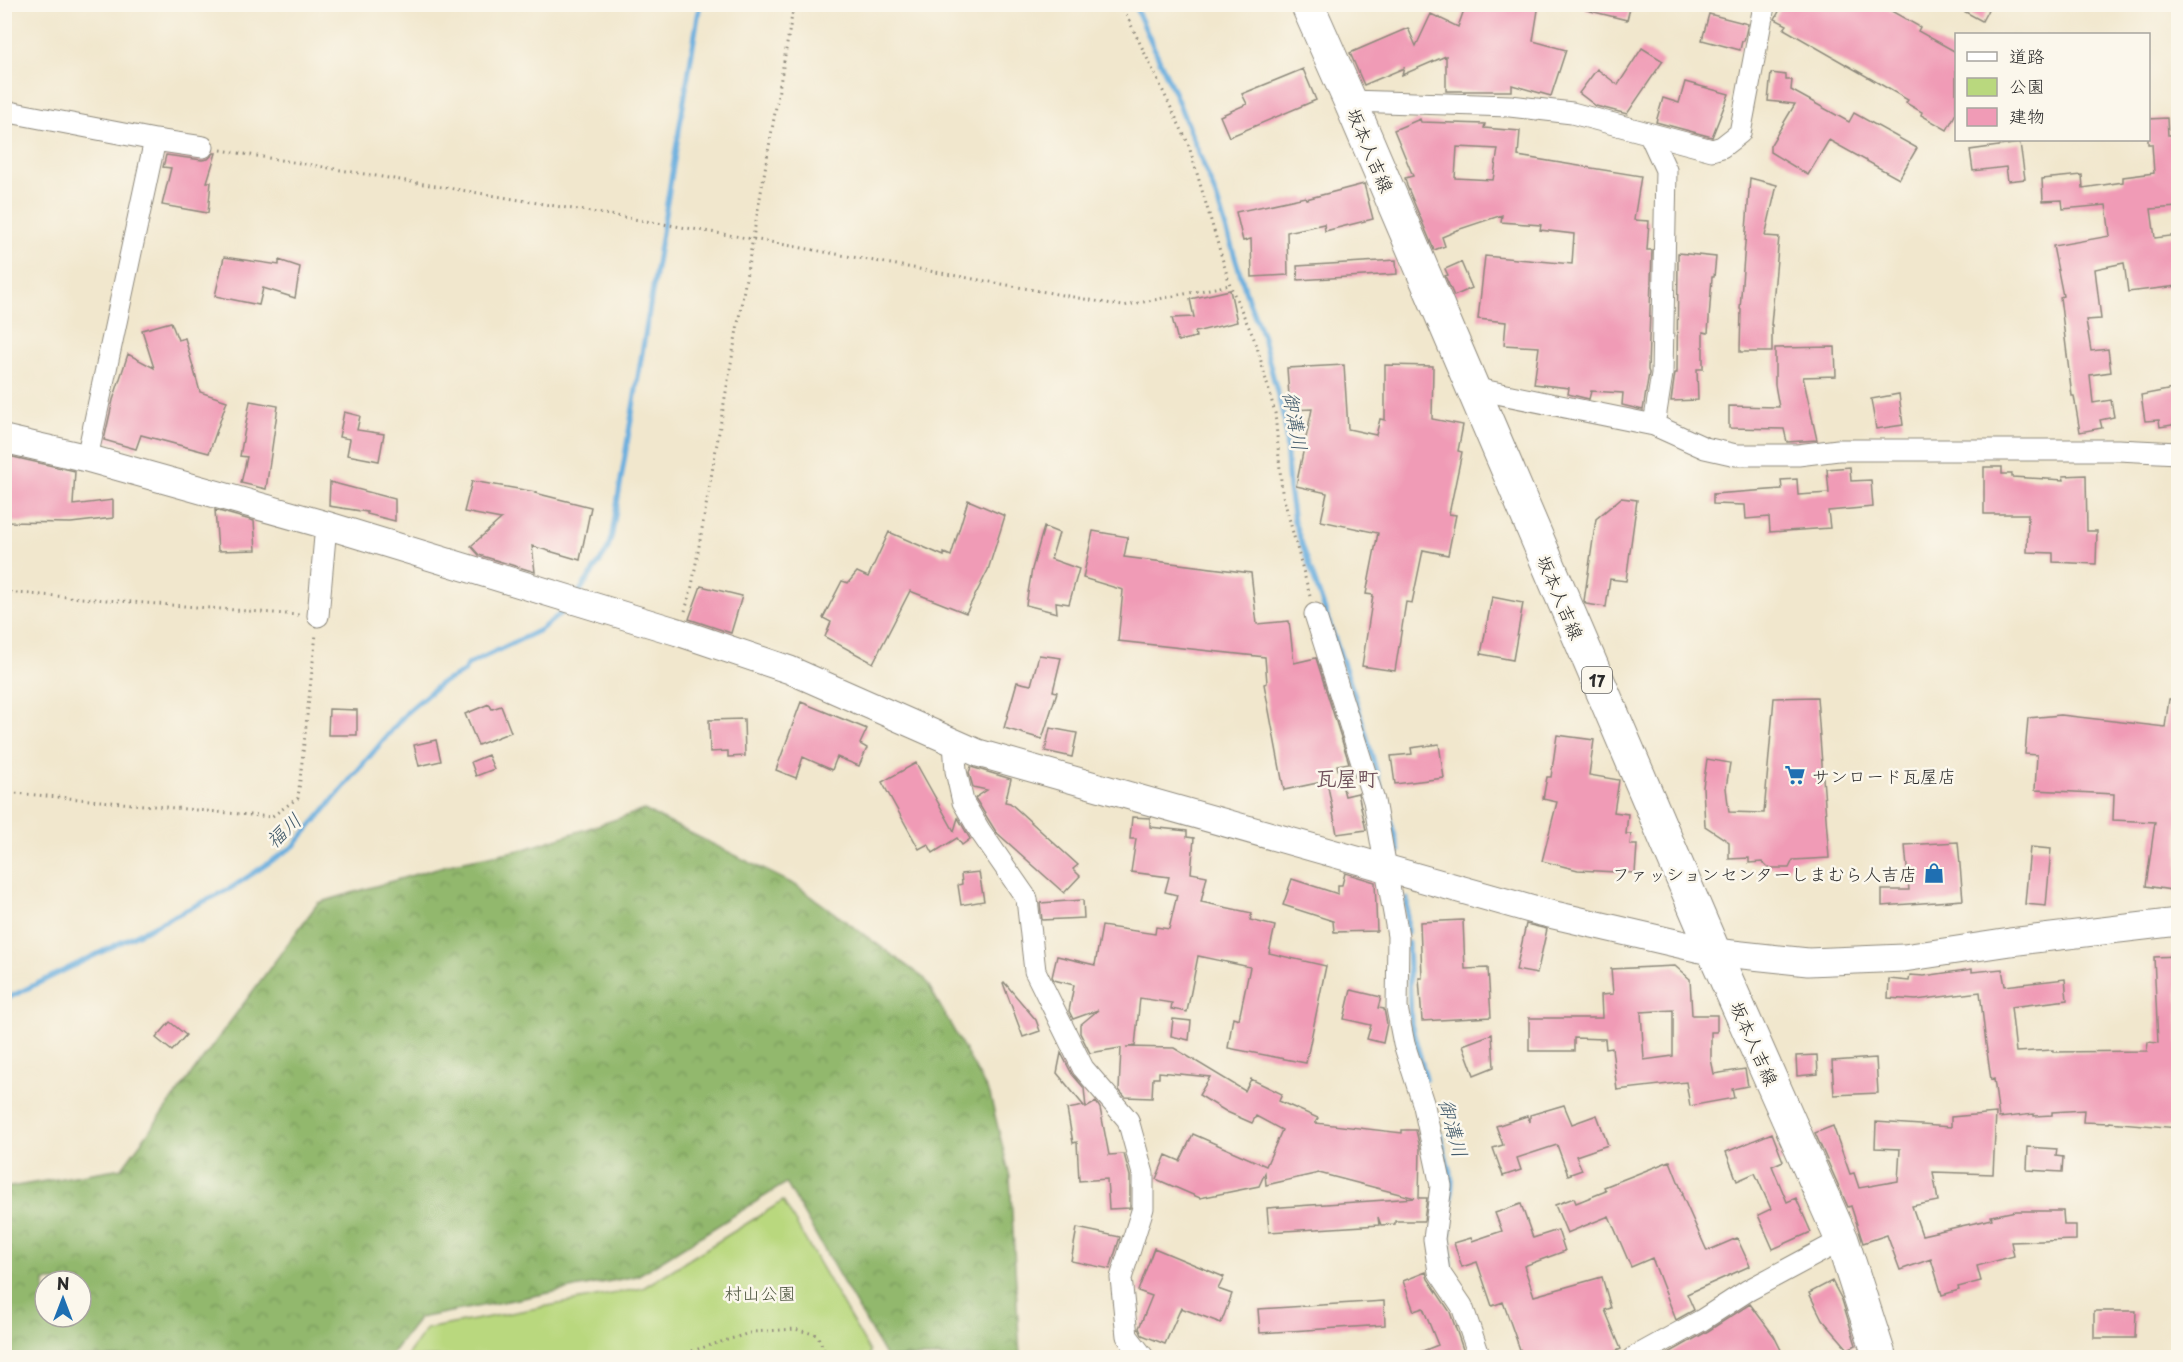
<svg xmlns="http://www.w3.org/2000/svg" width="2183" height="1362" viewBox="0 0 2183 1362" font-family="'Playpen Sans','Klee One',sans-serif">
<defs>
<pattern id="forest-crowns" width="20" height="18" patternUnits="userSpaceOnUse" patternTransform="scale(1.5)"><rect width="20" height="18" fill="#92b86d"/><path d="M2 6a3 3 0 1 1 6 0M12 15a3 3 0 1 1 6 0" fill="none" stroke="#77965a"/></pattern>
</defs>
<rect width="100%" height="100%" fill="#fbf7ec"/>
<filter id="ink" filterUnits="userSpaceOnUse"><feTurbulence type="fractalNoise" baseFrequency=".0167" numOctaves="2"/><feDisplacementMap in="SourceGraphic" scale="12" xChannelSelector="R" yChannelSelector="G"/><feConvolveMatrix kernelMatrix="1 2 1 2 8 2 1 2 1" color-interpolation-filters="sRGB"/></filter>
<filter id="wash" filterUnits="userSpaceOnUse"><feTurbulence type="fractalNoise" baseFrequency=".008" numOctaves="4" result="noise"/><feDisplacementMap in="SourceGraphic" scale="24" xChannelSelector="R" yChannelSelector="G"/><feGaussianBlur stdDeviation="1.35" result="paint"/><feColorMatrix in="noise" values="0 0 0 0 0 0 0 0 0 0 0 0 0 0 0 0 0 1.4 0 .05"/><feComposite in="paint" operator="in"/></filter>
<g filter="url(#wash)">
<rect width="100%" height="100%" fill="#f1e7cd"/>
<path fill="#b9d87e" stroke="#728254" stroke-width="1.5" d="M783,1201l87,151v5h-464l20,-28 217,-41z"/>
<path fill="url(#forest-crowns)" stroke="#5e724c" stroke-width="1.5" fill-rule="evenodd" d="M644,810l153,76 128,93 65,116 20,82 10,180h-134l-100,-174 -149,93 -218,42 -30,39h-384v-169l117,-20 196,-265 136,-40 71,-14zM45,1281h36v36h-36z"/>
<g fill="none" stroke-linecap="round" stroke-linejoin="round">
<path stroke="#69aede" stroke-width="5" d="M1134,4l41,90 41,102 32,103 14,35 23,88 4,67 5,32 62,179 43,151
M577,595l30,-44 5,-17 88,-530
M1407,899v34
M1408,943l3,81 15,54
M4,1000l227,-112 63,-42 114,-135 33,-28 23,-11 3,-7 73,-35 29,-23
M1440,1134l12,46 -3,59 2,37"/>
</g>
<g id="blocks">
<path fill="#f09bb6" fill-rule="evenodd" d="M1466,4h73l-6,37 33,9 -15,46 -39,-11v6h-66v-35l-44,19 2,-7 -40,17 -14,-32 58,-25 8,18 15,-32 27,13z
M1587,4h44l-4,16 -41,-10z
M1783,4h96l41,23 -2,4 38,21v61l-9,17 -26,-15 1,-3 -16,-9 2,-3 -124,-71 3,-4 -12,-6z
M1951,4h40l-9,17z
M1709,14l39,10 -4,17h-2l-2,9 -38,-10z
M1642,48l21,13 -36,53 -31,-8 -17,-13 18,-24 21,16z
M1303,69l13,31 -87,37 -9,-21 27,-12 -5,-10z
M1771,73l15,2v5h6l-1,10 58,32 5,-9 63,35 -18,31 -70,-39 -21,35 -38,-23v-6l25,-42 -27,-3z
M1685,82l44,12 -17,43 -56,-15 7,-24 16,5z
M2167,118l1,17h10v72l-27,2 4,29 23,-3v51l-50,6 -4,-29 -29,6 6,50 -15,1 5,31 17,-2 3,23 -21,3 3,28 18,-3 3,17 -14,3 2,8 -22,4 -6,-36h-2l-12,-99 3,-1 -10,-50 57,-10 -4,-31 -43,4 -1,-9 -19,1 -1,-22 40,-4 1,13 40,-6v-5l31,-4 -2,-29h-4v-25z
M1420,119l1,3 64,2 -1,4 36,3 -2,25 123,20 -7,44 15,1 -2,29h5l-4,120 1,3 -6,37 -21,-5 1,-12 -32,-2 -2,8 -21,-5 1,-6 -35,-4 5,-37 -35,-2 2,-23 -28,-3 7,-63 87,8 2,-30 -34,-4 1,-5 -40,-3 1,-7 -48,16v1l-12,5 3,9 -11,4 -27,-64 -2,-8 8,-2 -19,-46zM1457,147l41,2 -5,31 -38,-2z
M2020,143l5,36 -17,2 -2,-14 -33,4 -3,-21z
M214,153h2l-9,29h4l-3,31 -46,-8 9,-37 -8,-1 3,-12 36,5 6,-1z
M1750,178l27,7 -12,51 14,1 -8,88h1v27h-32l1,-43h-1z
M1364,184l9,35 -48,12 -1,-7 -37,8 1,43 -36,2 -1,-38 -8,2 -7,-29 69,-15 1,2z
M1678,253l38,4 -2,20h-2l-4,56 -5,-1v37h-6l1,31 -27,1 4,-28h2z
M224,257l55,8v-5l21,7 -5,31 -32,-10 -4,17 -44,-9z
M1396,260l1,14 -99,6 -1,-14z
M1461,262l11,26 -18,8 -9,-20 3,-1 -3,-6z
M1230,290l7,32 -42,10 1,5 -18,4 -6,-23 22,-1 -4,-18z
M171,322l7,18 7,-2 15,54 27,9 -18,52 -68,-18 -5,14 -32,-9 9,-40 15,-46 26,14 -12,-38z
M1835,347l1,29 -33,1 14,63 -30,2 -3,-13 -55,-1v-22l50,1 -4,-22v-37z
M1344,365l4,64 28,6 4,-16 5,1v-55l48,1 -1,53 31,6 -5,26 4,1 -13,62 7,1 -8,40 -25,-5 -11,53 -6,-1 -11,69 -33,-5 11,-71 -7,-1 12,-61 -57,-12 6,-28 -31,-7 16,-77 -22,1 -3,-42z
M2178,388v36l-18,3 -1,-7 -14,1 -4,-26z
M1899,394l4,31 -27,4 -5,-30z
M250,401l28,5 -12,83 -25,-6 6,-26 -7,-1z
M344,412l16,4 -3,14 27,4 -5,27 -32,-6 3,-16 -11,-2z
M4,455l71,16 -2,34 40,-5v18l-42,5 -67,-1z
M1850,467l1,14 20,-1 2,27 -45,4 2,17 -60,4 -1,-15 -23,2 -1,-14 -32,-1v-10l69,-5 -1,-9 16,-1 1,16 31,-2 -2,-24z
M1984,467h18v7h10v3l52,3 -1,-4 23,-1 1,56h10l-1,33 -43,-2v-9l-26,-1 1,-38h-44z
M472,481l64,11 -1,1 56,14 -11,53 -48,-14 3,26 -56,-17 -8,-9 30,-27 -37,-7z
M330,482l65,17v22l-28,-7v-2l-38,-6z
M1621,498l16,2 -11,81 -16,-2 -4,28 -20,-3 -2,-3 12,-82z
M968,500l37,16 -17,54 -22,43 -56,-22 -37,72 -48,-26 6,-15 -8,-4 19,-37 6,2 9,-11 11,5 21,-45 55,24v-3l7,3z
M215,510l39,11 2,29 -38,1z
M1044,527l15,6 -8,26 28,10 -10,35 -13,-2 1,11 -31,-8 6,-36z
M1093,531l35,6 -4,20 127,16 6,51 32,-3 5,42 22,-5 33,105 -12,2 8,31 13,-3 8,37 -29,4 -10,-53 -43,9 -20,-106 3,-1 -2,-26 -147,-16 5,-51 -40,-12z
M701,586l41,10 -11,37 -42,-14z
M1492,597l31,6 -10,57 -32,-6z
M1039,655l22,3 -8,33 4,1 -15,47 -38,-11 13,-46 14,3z
M1817,697l12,161 -36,2 -4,8h-21l-6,-6 -13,1v-5l-20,1v-17l-24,-16 -2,-39 4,-28 23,4 -4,25 3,24 35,1 10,-115z
M2169,699h9v192l-32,-5 9,-64 -42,-2 1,-26 -79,-4 2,-35 -12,-1 3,-36 33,-3 104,12z
M801,702l66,27 -7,15 7,4 -8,18 -22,-9 -5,13 -29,-13 -7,21 -20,-8z
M489,704l3,5 9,-3 10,26 -33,13 -13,-31z
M329,709l28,1v25h-29z
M744,719l1,37 -17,1v-6l-18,1 -1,-32z
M1050,728l27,5 -5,24 -27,-6z
M1557,735l37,5 -5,35 30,5 -5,32 14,2 -2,20h5l-1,11h7l-2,28 -57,-3 -36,-9 15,-59 -14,-3 4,-22h4z
M436,740l5,21 -22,5 -5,-21z
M1439,744l5,34 -49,6 -4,-28 21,-2 -1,-6z
M488,755l6,14 -18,7 -5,-14z
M916,763l38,68 4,-13 12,21 -8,6 -5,-7 -24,15 -5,-9 -9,5 -37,-67z
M971,767l40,12 -6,23 5,1 68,62 -5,4 7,7 -16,17 -68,-61 -21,-34 12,-8 -14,-3 -4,-14z
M1132,817l18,1v9l37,4v6l7,1 -3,35 16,3 -6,26 51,11 -2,7 25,6 -6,27 57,13 -20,97 -78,-15 5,-31 6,2 11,-52 -52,-11 -11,56 -16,-3 1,-6 -32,-5 -5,48 -9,1 48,1 71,43 6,-12 31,15 -3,7 39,17 -3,5 87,10v-3h14l4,18 -1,50h8l-3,23h-29v3l-14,1 -3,-8 1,8 -110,7 -2,-24 148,-10 -96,-25 -53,12 -1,-12 -6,13 -59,12 -44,-19 10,-24 14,6 13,-27 73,32 16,-36 -26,-14 -4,7 -25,-11 -28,-17 11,-18 -51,-5v6h-6l-1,20 -27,-1 -6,-7 2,-42 -31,5 -10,-20v-8l18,-15 -25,9 -4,-8 5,-26 -20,-5 -2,-3 5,-21 38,9 7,-39 53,8 1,-7 13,2 8,-34 -12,-3 4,-15 -38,-5 5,-33h-6z
M1958,842l5,58 -81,6v-16h27l-4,-45z
M2030,847l21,2 -5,57 -21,-2z
M979,872l5,29 -23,4 -3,-20 4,-1 -1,-10z
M1345,873l30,9 2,49 -43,1 -1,-11 -50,-16 9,-26 46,15v-9h4z
M1083,900l1,18 -42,2 -2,-17z
M1463,920l2,49 23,-1 3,49 -69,4 -3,-43h3l-2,-56z
M1526,924l21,5 -10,45 -21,-4z
M2178,956v172l-69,-6v1l-26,-1 1,-12 -32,2v3l-18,1v-2l-35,4 -5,-39 -3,1 -5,-36 -6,-52 -64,8 -28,-2 1,-19 20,2 1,-6 14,1 48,-7v3l30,-3 3,17 60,-7 2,21 -56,7 5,45 37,-2v2l94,-1 1,-9 10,1 -4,-86z
M1675,966l15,13 2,36h25v17h-6v27l3,15 31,-5 3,17 -16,3 2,9 -44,8 -4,-24 -69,8 -5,-42 -6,1 -1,-10 -31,-1v13h-45v-33h73l-1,-23 12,-1 -2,-25zM1673,1010v46l-29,4 -3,-48z
M1004,982l32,38 4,11 -17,6 -20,-54z
M1351,990l30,7 -3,11 6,1 3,15 -4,19 -16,-4 4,-14 -27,-6z
M1173,1019l18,2 -2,19 -18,-4z
M170,1022l16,13 -14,16 -16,-13z
M1492,1034l2,33 -20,8 -11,-30z
M1061,1053l11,21 12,14 2,20 10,-6 4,6 9,47 15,-1 6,22v32l-21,1 -2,-30 -28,2 -2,-39 -4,1 -6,-34 17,-3 -27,-33z
M1817,1055l1,19 -21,2 -1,-20z
M1876,1058l2,35 -44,2 -2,-34z
M1564,1105l8,19 25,-9 11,30 -32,11 6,14 -14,5 -11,-30 -40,13 4,12 -18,6 -10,-28 10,-3 -7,-19 31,-10 3,6v-7z
M1996,1113l-3,61 -60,-2 5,29 -26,5 10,29 70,-16 -1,-3 25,-5h47l1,14h12v15l-65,2 3,14 -37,10 4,15 -23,6 1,3 -17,5 -11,-36 -31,11 -13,-35 -24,8 -12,-37 -3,1 -33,-74 18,-7 17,48 4,-1 5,15 39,-7 2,-32 -25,-1 1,-26 75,5v-10z
M1772,1133l11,28 -11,5 15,36 9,-4 15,34 -38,17 -15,-34 13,-6 -16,-36 -18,8 -11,-29z
M2028,1147l29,2 -1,7 7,1 -1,15 -35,-2z
M1670,1161l13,33 -1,1 25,56 30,-13 13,28 -63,28 7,16 -18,10 -24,-62 -21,9 -22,-51 -42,17 -12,-28 19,-7 2,5 30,-12 -2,-4z
M1521,1204l12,34 25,-8 7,21 -41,15 10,30 68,-19 9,31 -6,2 16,39 -21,9h-77l-20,-56 -11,4 -15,-44 -15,5 -8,-24 17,-5 1,3 30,-10 -7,-18z
M1077,1228l43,9 -10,32 -39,-8z
M1154,1248l70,29 -6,12 14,5 -11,29 -40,-15 -16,36 -23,-9 -3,-7 13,-32 -14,-5z
M1426,1272l2,7 22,33 16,46h-56v-2l28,-11 -15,-37 -9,3 -11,-30z
M1832,1281l10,19 14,45 -8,4 -26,-30 -13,-26z
M1384,1301l1,24 -125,8 -2,-24z
M1750,1304l24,32 11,22h-125l48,-27z
M2094,1311h42l-1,27h-41z"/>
</g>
</g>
<g filter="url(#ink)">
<use href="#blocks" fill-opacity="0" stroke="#8e897c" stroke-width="1.5"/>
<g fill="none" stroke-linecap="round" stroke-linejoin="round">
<g stroke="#8e897c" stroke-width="23">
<path id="minor" d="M1350,101l160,5 62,7 140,37 10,-3 18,-14 24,-127
M4,111l151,29 48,7
M1650,135l16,35 -4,204 -8,51
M1472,388l182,37 51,23 31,7h62l40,-5h280l60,3
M87,458l68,-318
M1315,614l59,187 24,135 -1,72 7,36 20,62 17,80 -7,53 5,33 23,34 18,52
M318,616l8,-91
M954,743l2,28 7,31 17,29 47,68 8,72 48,97 45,52 15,54v34l-22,70 6,58 17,22
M1633,1358l69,-38 45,-29 95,-51"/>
</g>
<g stroke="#8e897c" stroke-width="29">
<path id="tertiary" d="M4,439l83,19 239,67 352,107 112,38 188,83 559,158 177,41 94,10 96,-4 106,-16 168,-20"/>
</g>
<g stroke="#8e897c" stroke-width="35">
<path id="primary" d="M1307,4l43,97 364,851 128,288 38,118"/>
</g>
<path stroke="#8e897c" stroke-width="3" stroke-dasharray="1.5 4.5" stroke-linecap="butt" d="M1121,4l67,139 42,142 26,58 19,70 7,79 28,104
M221,150l532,89 370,67 107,-21
M4,592l295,23
M685,611l7,-25 102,-582
M4,792l267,25 27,-19 18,-164
M669,1358l84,-26 42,-3 22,6 11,23"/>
<use href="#minor" stroke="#fff" stroke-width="21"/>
<use href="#tertiary" stroke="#fff" stroke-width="27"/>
<use href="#primary" stroke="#fff" stroke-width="33"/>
</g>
</g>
<defs>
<g id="supermarket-bare" transform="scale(1.62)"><path d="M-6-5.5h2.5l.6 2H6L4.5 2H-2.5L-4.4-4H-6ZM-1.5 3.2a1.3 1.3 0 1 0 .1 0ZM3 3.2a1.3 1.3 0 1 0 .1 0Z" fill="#1f6fb2" stroke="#fbf7ec" stroke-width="2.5" paint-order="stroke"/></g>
<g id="shop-bare" transform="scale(1.62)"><path d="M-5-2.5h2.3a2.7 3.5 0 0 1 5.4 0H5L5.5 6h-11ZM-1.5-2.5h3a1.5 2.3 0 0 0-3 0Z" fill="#1f6fb2" stroke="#fbf7ec" stroke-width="2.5" paint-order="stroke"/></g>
</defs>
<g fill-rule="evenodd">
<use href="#supermarket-bare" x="1795" y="775"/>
<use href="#shop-bare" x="1934" y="873"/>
</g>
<g text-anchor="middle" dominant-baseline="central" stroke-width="5" stroke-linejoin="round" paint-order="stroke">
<rect fill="#fbf7ec" stroke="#696865" stroke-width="1.5" x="1582" y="667" width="30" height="26" rx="4.5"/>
<g font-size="16" font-weight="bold" fill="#2b2b2b">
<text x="1597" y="680">17</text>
</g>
<g font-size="18" fill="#2b2b2b" stroke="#fbf7ec">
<text transform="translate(1371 150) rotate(67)">坂本人吉線</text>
<text transform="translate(1561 597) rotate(67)">坂本人吉線</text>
<text transform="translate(1755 1043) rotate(66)">坂本人吉線</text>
</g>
<g font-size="18" fill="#2b2b2b" stroke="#fbf7ec" text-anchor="start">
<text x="1812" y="775">サンロード瓦屋店</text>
<text x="1917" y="873" text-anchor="end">ファッションセンターしまむら人吉店</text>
</g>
<g font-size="18" fill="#4e5640" stroke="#fbf7ec">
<text x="760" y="1292">村山公園</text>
</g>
<g font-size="20" font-style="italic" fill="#41596a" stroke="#fbf7ec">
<text transform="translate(1296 421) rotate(80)">御溝川</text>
<text transform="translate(283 830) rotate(-43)">福川</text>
<text transform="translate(1454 1128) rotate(75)">御溝川</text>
</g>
<g font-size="21" font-weight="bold" fill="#70525c" stroke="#fbf7ec">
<text x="1347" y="777">瓦屋町</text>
</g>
</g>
<rect width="2183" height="1362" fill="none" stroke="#fbf7ec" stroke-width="24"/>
<rect x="1955" y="33" width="195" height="108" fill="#fbf7ec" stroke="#a8a59f" stroke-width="1.5"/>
<rect x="1967" y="52" width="30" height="9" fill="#ffffff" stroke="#a8a59f" stroke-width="1.5"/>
<text x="2009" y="63" font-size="18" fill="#2b2b2b">道路</text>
<rect x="1967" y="78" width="30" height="18" fill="#b9d87e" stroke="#a8a59f" stroke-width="1.5"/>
<text x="2009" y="93" font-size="18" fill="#2b2b2b">公園</text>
<rect x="1967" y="108" width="30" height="18" fill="#f09bb6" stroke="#a8a59f" stroke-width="1.5"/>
<text x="2009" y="123" font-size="18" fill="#2b2b2b">建物</text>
<g transform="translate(63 1299)"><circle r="28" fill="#fbf7ec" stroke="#a8a59f" stroke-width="1.5"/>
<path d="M0-4.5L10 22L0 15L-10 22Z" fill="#1f6fb2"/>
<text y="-9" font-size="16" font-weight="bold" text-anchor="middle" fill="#2b2b2b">N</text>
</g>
</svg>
